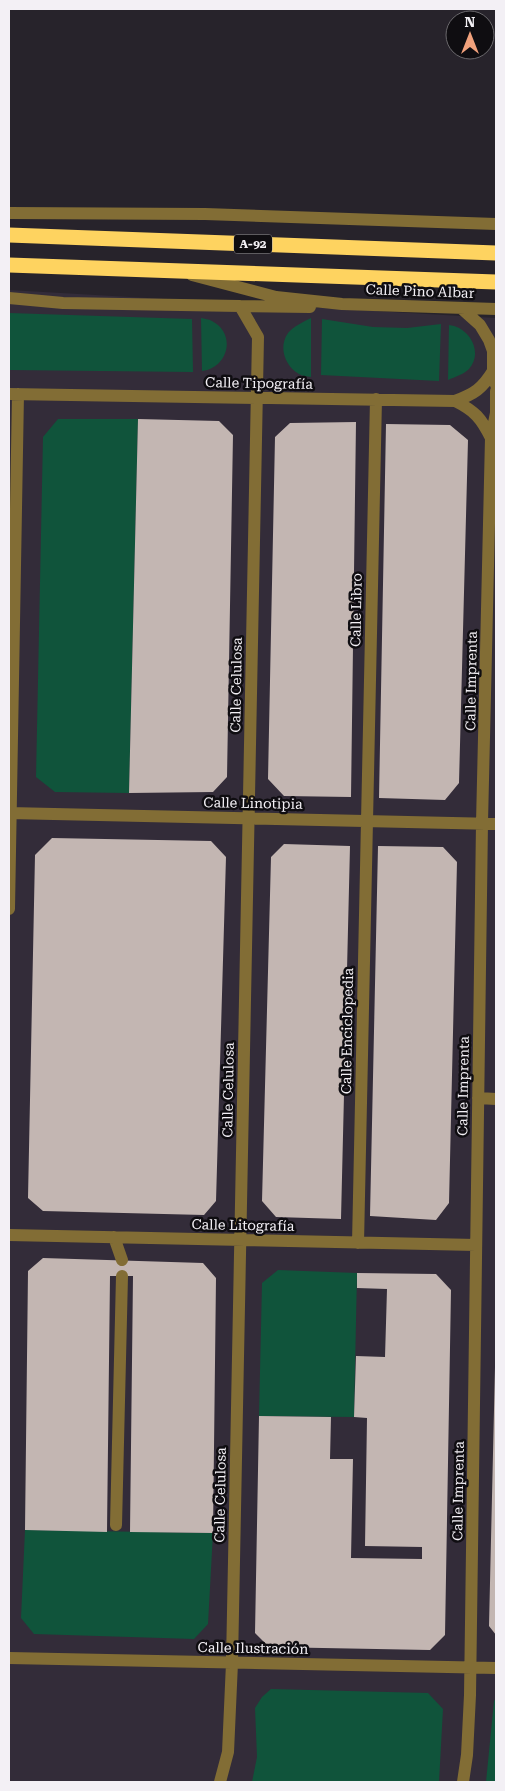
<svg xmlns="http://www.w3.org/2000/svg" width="505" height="1791" viewBox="0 0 505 1791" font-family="'Roboto Serif',serif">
<rect width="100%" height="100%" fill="#27232b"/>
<path fill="#332c39" d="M9,290l487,28v1464h-487z"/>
<path fill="#10543b" d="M9,313l183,6 1,53 -184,-2z
M201,318c3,1 8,1 11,3 25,13 16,47 -10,50z
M311,318v59c-4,-1 -9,-1 -12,-3 -14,-8 -21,-27 -11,-41 6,-7 15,-11 23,-15z
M322,319l51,8 34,1 34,-4 -2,57 -118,-6z
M449,325c20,2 35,27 20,44 -5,5 -14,8 -21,11z
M58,419h80l-9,374 -74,-1 -19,-15 7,-340z
M278,1270l79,3 -3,144 -95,-1 3,-133z
M25,1530l188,3 -5,91 -14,15 -160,-5 -13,-16z
M271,1689l157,4 15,16 -4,73h-187l5,-25 -2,-49 7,-11z
M496,1698v84h-10l8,-81z"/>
<path fill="#c3b6b2" d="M138,419l81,2 14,14 -6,342 -14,15 -84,1z
M356,422l-5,375 -67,-1 -16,-17 7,-342 15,-14z
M386,424l64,1 18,15 -9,343 -14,17 -66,-2z
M52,838l159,3 15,16 -10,344 -12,14 -161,-4 -15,-13 7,-343z
M284,844l66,2 -9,373 -65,-2 -14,-16 9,-344z
M378,846l65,1 14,15 -8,341 -13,17 -66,-4z
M43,1258l160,5 13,15 -3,255 -83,-1 3,-256h-23l-3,256 -82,-2 3,-259z
M357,1273l79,1 15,16 -6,345 -15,15 -161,-3 -14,-14 4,-217 72,1 -1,42h23l-2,99 71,1v-12l-57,-1 2,-128 -13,-1 2,-61 29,1 2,-68 -30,-1z
M495,1367h1v268l-7,-9z"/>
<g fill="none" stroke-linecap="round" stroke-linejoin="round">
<path stroke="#826d35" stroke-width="12" d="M9,213l196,1 291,10
M192,275l84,22 66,7 154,5
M9,298l54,5 177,3 18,31 -26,1326 -4,89 -8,30
M240,306l70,1
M461,308l19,17 9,15 4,11v20l3,14
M9,394l446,7c20,10 26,17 36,37
M455,401c19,-7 27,-12 38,-30
M9,813l487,11
M9,909l9,-515
M478,1098l18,1
M9,1235l467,10
M114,1237l8,23
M358,1243l18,-844
M116,1525l6,-249
M9,1658l487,10
M463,1782l4,-27 3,-60 12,-872 9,-385 5,-25v-22"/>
<path stroke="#fed360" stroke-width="15" d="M9,235l487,18
M9,265l487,17"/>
</g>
<g text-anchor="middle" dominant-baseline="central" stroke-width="5" stroke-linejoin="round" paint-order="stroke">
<rect fill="#0f0d11" stroke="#afacb1" stroke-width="1" x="234" y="234.5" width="38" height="19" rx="4"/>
<g font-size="12" font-weight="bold" fill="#f3f0f5">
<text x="253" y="244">A-92</text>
</g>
<g font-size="14" fill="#f3f0f5" stroke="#0f0d11">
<text transform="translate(420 291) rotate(2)">Calle Pino Albar</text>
<text transform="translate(259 383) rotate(1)">Calle Tipografía</text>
<text transform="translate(356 610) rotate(-89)">Calle Libro</text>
<text transform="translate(471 681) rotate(-89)">Calle Imprenta</text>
<text transform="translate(236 685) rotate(-89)">Calle Celulosa</text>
<text transform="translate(253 803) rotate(1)">Calle Linotipia</text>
<text transform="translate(347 1031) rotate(-89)">Calle Enciclopedia</text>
<text transform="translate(463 1086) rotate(-89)">Calle Imprenta</text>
<text transform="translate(228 1090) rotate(-89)">Calle Celulosa</text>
<text transform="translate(243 1225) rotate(1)">Calle Litografía</text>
<text transform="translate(458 1491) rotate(-89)">Calle Imprenta</text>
<text transform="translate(220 1495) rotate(-89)">Calle Celulosa</text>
<text transform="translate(253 1648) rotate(1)">Calle Ilustración</text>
</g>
</g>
<rect width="505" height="1791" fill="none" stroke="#f3f0f5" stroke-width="20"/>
<g transform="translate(470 35)"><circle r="24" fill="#0f0d11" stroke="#6a686c"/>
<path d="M0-4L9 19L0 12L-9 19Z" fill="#f1a17c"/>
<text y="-8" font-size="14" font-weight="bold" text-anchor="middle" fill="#f3f0f5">N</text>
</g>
</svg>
